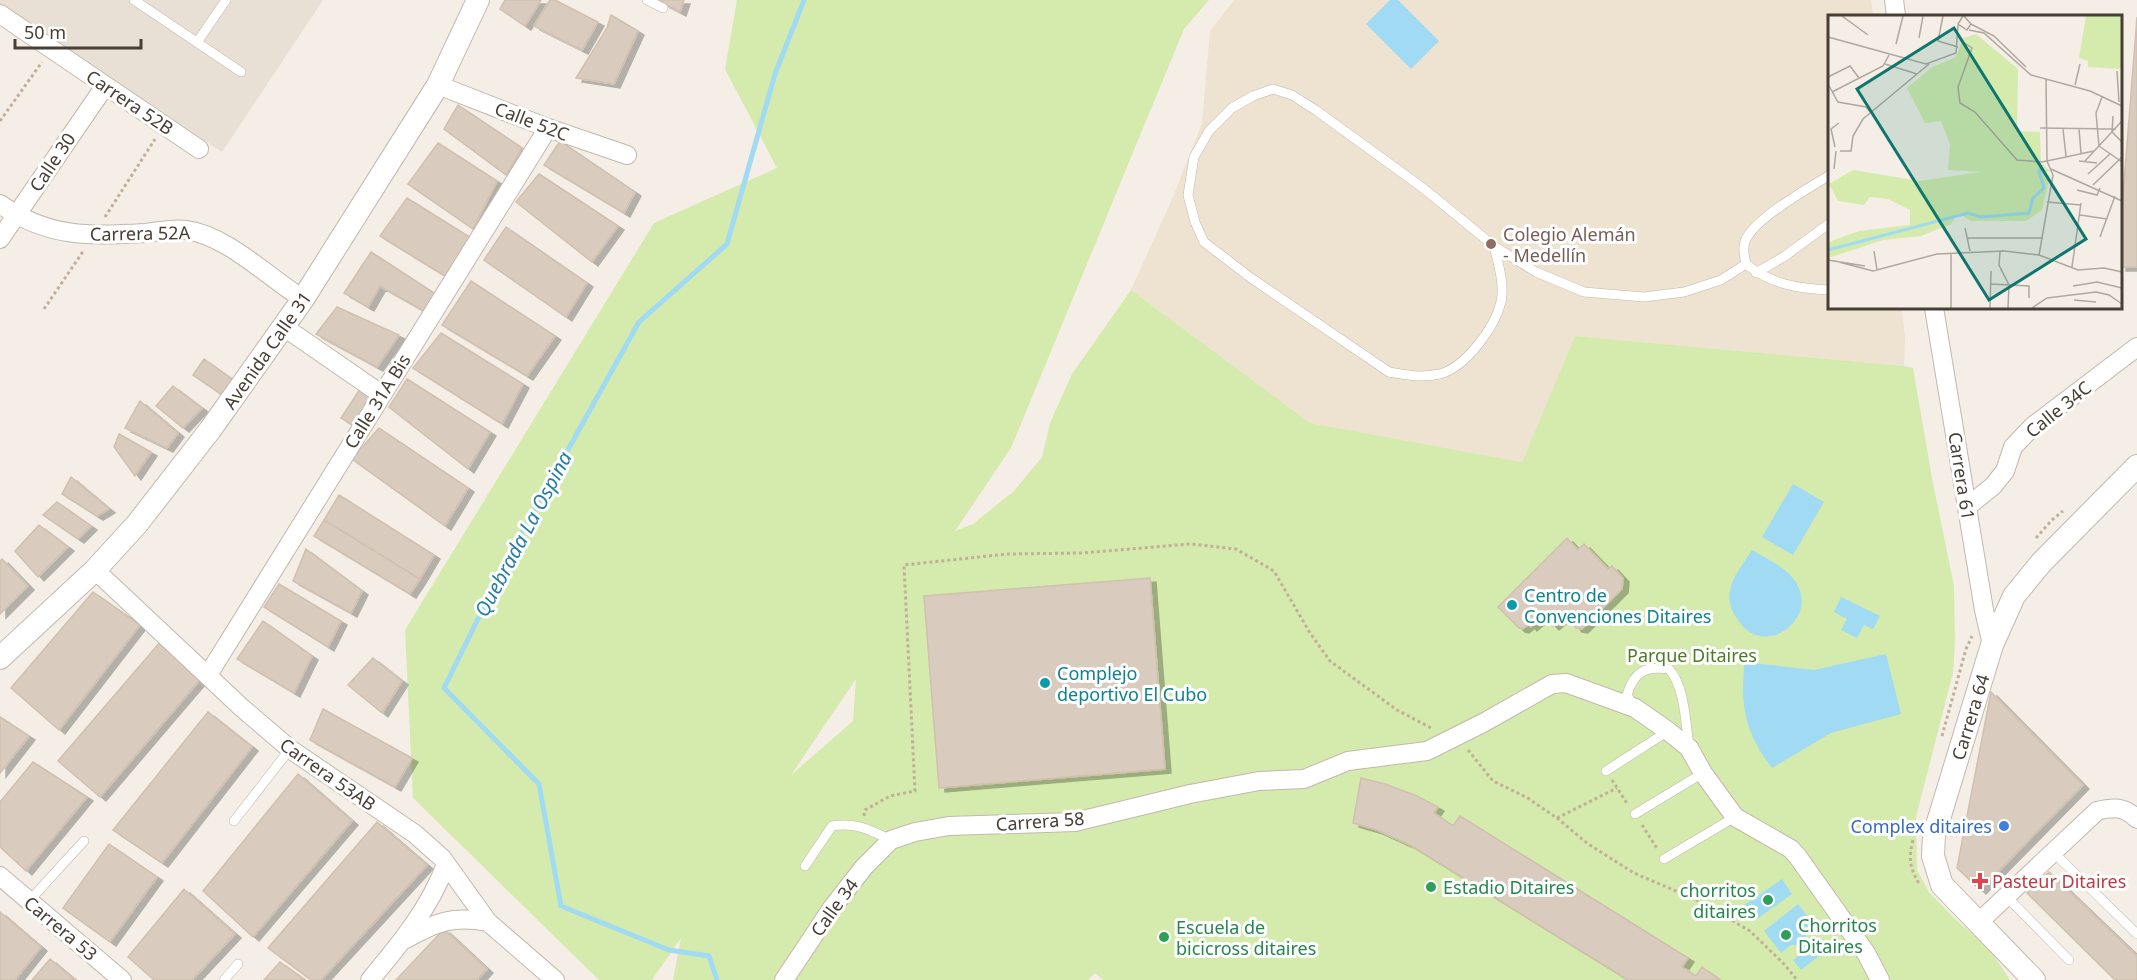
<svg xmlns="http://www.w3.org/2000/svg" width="2137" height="980" viewBox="0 0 2137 980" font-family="'Noto Sans',sans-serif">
<defs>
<filter id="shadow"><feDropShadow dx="6" dy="4" stdDeviation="0" flood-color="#0004"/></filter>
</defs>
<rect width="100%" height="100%" fill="#f4eee6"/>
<path fill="#e8e0d4" d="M0,0h323l-101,152 -222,-146z"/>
<path fill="#eee2d0" d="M1234,0h637l2,16h-43v292h72l3,30 -1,28 -329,-30 -53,126 -212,-39 -179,-133 42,-93 29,-74 8,-92z"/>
<path fill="#d5eaad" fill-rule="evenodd" d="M737,0h472l-25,29 -173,419 -56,83 18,-7 41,-33 28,-34 8,-34 22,-49 59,-84 179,133 212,39 53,-126 329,30 9,2 19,110 22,108 1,56 -2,31 -37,144 1,53 12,22 24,25 38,34 19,29h-907l-8,-7 -7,7h-415l8,-42 -29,42h-53l-186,-182 -8,-168 249,-407 123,-55 -52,-99zM856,679l-3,42 -62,54z"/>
<path fill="#a0daf3" d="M1390,0h8l41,41 -28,28 -45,-45z
M1793,484l31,18 -31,53 -31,-18z
M1752,550c13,8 29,15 39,26 36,40 -29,88 -55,41 -5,-7 -8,-17 -6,-26 2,-15 15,-29 22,-41z
M1841,597l39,19 -7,13 -9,-4 -7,13 -16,-8 6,-11 -13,-7z
M1886,654l15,60 -70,19 -59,35c-14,-18 -26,-40 -28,-64 -2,-13 0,-29 0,-42l70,8z
M1782,879l10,15 -38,27 -11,-15z
M1798,904l17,22 -9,6v8l5,6 11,-8 7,10 -28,22 -8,-10 11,-8 -5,-7h-8l-10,8 -17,-22z"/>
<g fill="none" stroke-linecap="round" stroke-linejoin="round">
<path stroke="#a0daf3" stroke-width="5" d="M717,980l-8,-24 -40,-6 -108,-44 -22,-122 -95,-96 66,-134 129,-232 88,-78 48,-170 29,-74"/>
</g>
<path fill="#d9ccbe" stroke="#d1c0ae" stroke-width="1.5" filter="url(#shadow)" d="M505,0h36l-16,26 -25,-17z
M550,0h5l43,22 -16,28 -48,-24z
M657,0h27l-4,12z
M611,15l27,16 -24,53 -38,-6 31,-50z
M2137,17v250h-17v-33z
M458,105l64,43 -16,27 -62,-46z
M560,141l75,51 -11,21 -80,-48z
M438,143l59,38 -24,48 -65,-45z
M539,174l79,52 -26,36 -76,-60z
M407,198l64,40 -26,38 -65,-40z
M506,227l81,56 -21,34 -82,-57z
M371,252l66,43 -13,16 -44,-25 -12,21 -24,-14z
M471,281l84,55 -28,40 -85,-51z
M337,307l62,28 -22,32 -61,-33z
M441,333l82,51 -21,40 -89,-56z
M204,359l32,23 -11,15 -32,-22z
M407,379l83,53 -22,37 -79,-62z
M173,386l29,22 -19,20 -27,-22z
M360,389l14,10 -18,28 -15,-9z
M140,401l38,32 -11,15 -42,-20z
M379,428l89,60 -23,38 -93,-67z
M119,434l32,18 -16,24 -21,-29z
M71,477l38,32 -12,7 -35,-22z
M339,495l95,60 -14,24 -96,-59z
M57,502l34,24 -13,13 -35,-24z
M324,520l96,59 -10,15 -96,-58z
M39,525l29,22 -30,30 -23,-26z
M1567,538l11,12 6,-6 24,25 4,-3 11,12 -1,11 -40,40 -6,-1 -10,-13 -13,11 -9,-10 -13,11 -2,-3 -6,5 -4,-1 -21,-21z
M306,549l56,42 -11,22 -58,-32z
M2,559l26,27 -28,28v-53z
M1150,578l15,191 -226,19 -15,-192z
M279,584l62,37 -13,26 -64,-40z
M93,592l47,33 -81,105 -48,-42z
M263,621l49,35 -18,37 -57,-34z
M161,641l43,34 -104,122 -42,-36z
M373,658l29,23 -20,32 -34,-28z
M1991,692l92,93 -103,105 -23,-22z
M323,709l89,49 -17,29 -85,-47z
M208,712l44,35 -90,116 -49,-33z
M0,717l29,19 -29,37z
M33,762l54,35 -61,74 -26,-24v-45z
M298,774l54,47 -99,116 -50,-46z
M1361,778l24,6 32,12 21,11 -4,6 19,13 7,-10 228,142 -6,9 14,9 6,-9 18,13h-92l-218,-135 -33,-15 -24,-7z
M377,822l50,43 -106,115h-10l-43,-32z
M109,844l48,33 -47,65 -47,-34z
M2049,872l88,84v24h-22l-88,-87z
M184,889l51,45 -43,46h-38l-26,-23z
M0,912l41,35 -26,33h-15z
M444,929l43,40 -10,11h-81z
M50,959l25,21h-43z
M280,962l25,18h-41z"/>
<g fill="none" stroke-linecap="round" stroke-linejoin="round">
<g stroke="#c3b8ab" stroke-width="10">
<path id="service" d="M134,0l107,72
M647,0l16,8
M198,41l28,-41
M1830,175c-23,14 -69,40 -83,62 -5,8 -3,18 -1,27 24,20 53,25 84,26
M1494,246c4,17 11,39 7,56 -6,25 -35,65 -61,72 -18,4 -34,1 -51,-2l-138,-94 -47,-36 -9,-20 -7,-27 6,-38 15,-26 23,-23 21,-12 20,-7 19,6 25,16 106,77 71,58 42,26 48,20 60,5 40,-5 37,-12 25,-16
M1756,273l29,-17 45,-33
M1633,705l-6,-10c7,-24 19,-29 42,-26 16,18 16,52 20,76
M1606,771l62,-40
M1635,814l68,-41
M234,821l56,-72
M2052,851l85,83
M1664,859l71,-42
M805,866l27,-40c24,-4 38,4 59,14
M2006,896l63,64
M29,901l55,-60
M224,980l14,-16"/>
</g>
<g stroke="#c3b8ab" stroke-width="20">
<path id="minor" d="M1894,0l2,16
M0,14l199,135
M438,85l110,43 79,27
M0,204c48,34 89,32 145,29 12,-1 28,-5 41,-3 40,5 82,47 117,69
M0,239l105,-153
M1934,308l50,302 8,35
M284,327l97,67
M1967,507l26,-21 12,-15 8,-24 20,-21 104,-79
M95,570l146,137 49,42 125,85 27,24 46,64 67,58
M208,675l340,-547
M0,876l122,104
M1979,922l118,-111c16,-4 27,-5 40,8
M406,939c30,-17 48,-24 82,-17
M370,980c30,-36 60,-72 76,-116
M784,980l48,-72 32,-41 27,-27 24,-8 34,-6 126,-4 115,-28 69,-13 45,-2 44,-18 79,-10 56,-28 69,-39 14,-1 69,25 33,23 21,17 14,25 32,44 56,32 7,8 68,96 14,27"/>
</g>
<g stroke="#c3b8ab" stroke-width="24">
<path id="tertiary" d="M0,658l95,-88 42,-46 73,-94 93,-131 135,-214 40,-85
M2034,980l-92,-95 -9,-29 1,-21 58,-190 22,-49 27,-33 96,-97"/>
</g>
<path stroke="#c2af99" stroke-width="3" stroke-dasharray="3 3" stroke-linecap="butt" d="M0,121l42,-59
M105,217l50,-78
M44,309l40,-59
M2036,538l16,-18 11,-9
M1942,736l24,-87 6,-13
M1468,750l25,31 33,16 31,21 31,26 46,29 63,27 53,31 34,33 13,16
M1612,780l16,25
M864,816l1,-6 25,-14 25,-5 -11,-226 103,-11 74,-1 110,-9 45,5 38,22 36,62 20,28 67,49 36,19
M1557,818l60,-30
M1642,825l16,25
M1913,840c-5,19 -3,29 7,45"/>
<use href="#service" stroke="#fff" stroke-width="9"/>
<use href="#minor" stroke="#fff" stroke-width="18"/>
<use href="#tertiary" stroke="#fff" stroke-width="22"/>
</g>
<circle fill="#8d6e63" stroke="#fff" stroke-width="2" cx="1491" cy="244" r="6"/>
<g fill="#0f9aa8" stroke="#fff" stroke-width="2">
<circle cx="1512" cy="605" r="6"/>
<circle cx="1045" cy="683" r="6"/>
</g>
<circle fill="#3f7fe0" stroke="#fff" stroke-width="2" cx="2004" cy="826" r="6"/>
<path fill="#e0444e" stroke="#fff" stroke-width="2" d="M1977 872h6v6h6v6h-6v6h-6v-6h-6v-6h6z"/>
<g fill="#2e9e5b" stroke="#fff" stroke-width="2">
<circle cx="1431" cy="887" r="6"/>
<circle cx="1768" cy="900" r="6"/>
<circle cx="1786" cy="935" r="6"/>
<circle cx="1164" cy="937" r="6"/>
</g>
<g text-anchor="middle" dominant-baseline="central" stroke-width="6" stroke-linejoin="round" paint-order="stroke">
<g font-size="18" fill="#473e35" stroke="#fff">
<text transform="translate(130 102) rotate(34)">Carrera 52B</text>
<text transform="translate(532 121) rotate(21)">Calle 52C</text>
<text transform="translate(52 162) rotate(-56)">Calle 30</text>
<text transform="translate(140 233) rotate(-1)">Carrera 52A</text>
<text transform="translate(267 350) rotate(-55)">Avenida Calle 31</text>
<text transform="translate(377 401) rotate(-58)">Calle 31A Bis</text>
<text transform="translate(2058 409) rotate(-39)">Calle 34C</text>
<text transform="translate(1962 476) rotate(81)">Carrera 61</text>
<text transform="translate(1970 717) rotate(-73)">Carrera 64</text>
<text transform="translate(328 774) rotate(35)">Carrera 53AB</text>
<text transform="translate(1040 821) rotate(-4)">Carrera 58</text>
<text transform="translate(834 907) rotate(-54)">Calle 34</text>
<text transform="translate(61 928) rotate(40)">Carrera 53</text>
</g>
<g font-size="18" fill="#785e54" stroke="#fff" text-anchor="start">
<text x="1503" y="234">Colegio Alemán<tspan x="1503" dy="21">- Medellín</tspan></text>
</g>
<g font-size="18" fill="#0d838f" stroke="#fff" text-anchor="start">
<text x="1524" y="595">Centro de<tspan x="1524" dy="21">Convenciones Ditaires</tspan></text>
<text x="1057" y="673">Complejo<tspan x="1057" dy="21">deportivo El Cubo</tspan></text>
</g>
<g font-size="18" fill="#4f7b26" stroke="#fff">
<text x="1692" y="655">Parque Ditaires</text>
</g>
<g font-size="18" fill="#366cbe" stroke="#fff" text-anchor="end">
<text x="1992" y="826">Complex ditaires</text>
</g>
<g font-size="18" fill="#be3a42" stroke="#fff" text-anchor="start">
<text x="1992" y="881">Pasteur Ditaires</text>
</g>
<g font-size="18" fill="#27864d" stroke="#fff" text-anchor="start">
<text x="1443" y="887">Estadio Ditaires</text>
<text x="1756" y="890" text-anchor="end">chorritos<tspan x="1756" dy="21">ditaires</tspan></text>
<text x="1798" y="925">Chorritos<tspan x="1798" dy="21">Ditaires</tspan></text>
<text x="1176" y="927">Escuela de<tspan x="1176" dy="21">bicicross ditaires</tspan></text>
</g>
<g font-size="20" font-style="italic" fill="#287ea6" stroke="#fff">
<text transform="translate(523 534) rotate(-62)">Quebrada La Ospina</text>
</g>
</g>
<g transform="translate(1828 15)">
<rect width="294" height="294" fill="#f4eee6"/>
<path d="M258,1h36v53l-34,-2v-6l-9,-3zM148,19l42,35 -1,62 23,1 1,31 9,8 -9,3 9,1 -8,35 -16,11h-55l-13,-8 -7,11 -30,12 -38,4 -55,18v-15l6,-3 25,-9 51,-6v-15l-22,-11 -18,-2 -6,8 -26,-4 -9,-17 24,-14 66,11 62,-9 -33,-2 2,-26 -9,-23 -16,2 -18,-35 25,-21 24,-10 7,-19z" fill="#d5eaad"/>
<path fill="none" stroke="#a0daf3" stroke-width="3" d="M0,235l140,-37 13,4 48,-4 4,-15 11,-10 -5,-17 3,-4"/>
<path fill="none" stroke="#afa89f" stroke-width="1.5" d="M14,1l26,19M115,1l-5,25 20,6M135,1l-5,8 9,6 4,-6 -7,-8M143,9l23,12 32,31M141,15l15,3 47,42 59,16 32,15M0,22l98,27 30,-11 2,-28M91,23l4,-22M132,25l12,8 -14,39 2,16 15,9 42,48 25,2 52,-11M68,29l7,-28M57,49l32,10M289,56l2,31M0,62l22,-11 9,12M0,69l10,18 28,5 5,6M247,70l5,-21M4,77l51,-26 6,-11M285,101l-1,16 10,10M212,113l76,1M235,114l3,27M251,114l2,24M271,131l-3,-33 6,-16M271,131l23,16M7,132l-4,-18 8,-6M12,136h11l2,-15 10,-17 66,-55M251,146l18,2M257,146l37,-40M6,154l2,-18M223,154l71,32M260,159l22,-20M265,170l29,-28M249,175l20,5 3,-7M219,187l34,3M252,200l27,4M137,213l5,23M272,222l15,-41M140,223h75M46,236l3,19M172,237l-1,13 10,20 -1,23M211,240l14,-80 -6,-14 -1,-82M0,245l37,6M7,246l38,10 64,-17 67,-3 35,4 39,15 26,-2 18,4M244,252l9,-64M163,269l38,2v12M245,271l24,-4 25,6M246,285l22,2M123,293v-55M162,293l1,-37M204,293l15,-10 49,-6 13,3 13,9"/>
<path fill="#0f766e" fill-opacity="0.15" stroke="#0f766e" stroke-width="3" d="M126,13l132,211 -97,61 -132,-211z"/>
<rect width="294" height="294" fill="none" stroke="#473e35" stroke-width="3"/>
</g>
<path d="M15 39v9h126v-9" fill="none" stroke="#473e35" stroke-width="3"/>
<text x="24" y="39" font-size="18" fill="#473e35" stroke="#ffffff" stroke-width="4.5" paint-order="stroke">50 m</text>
</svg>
